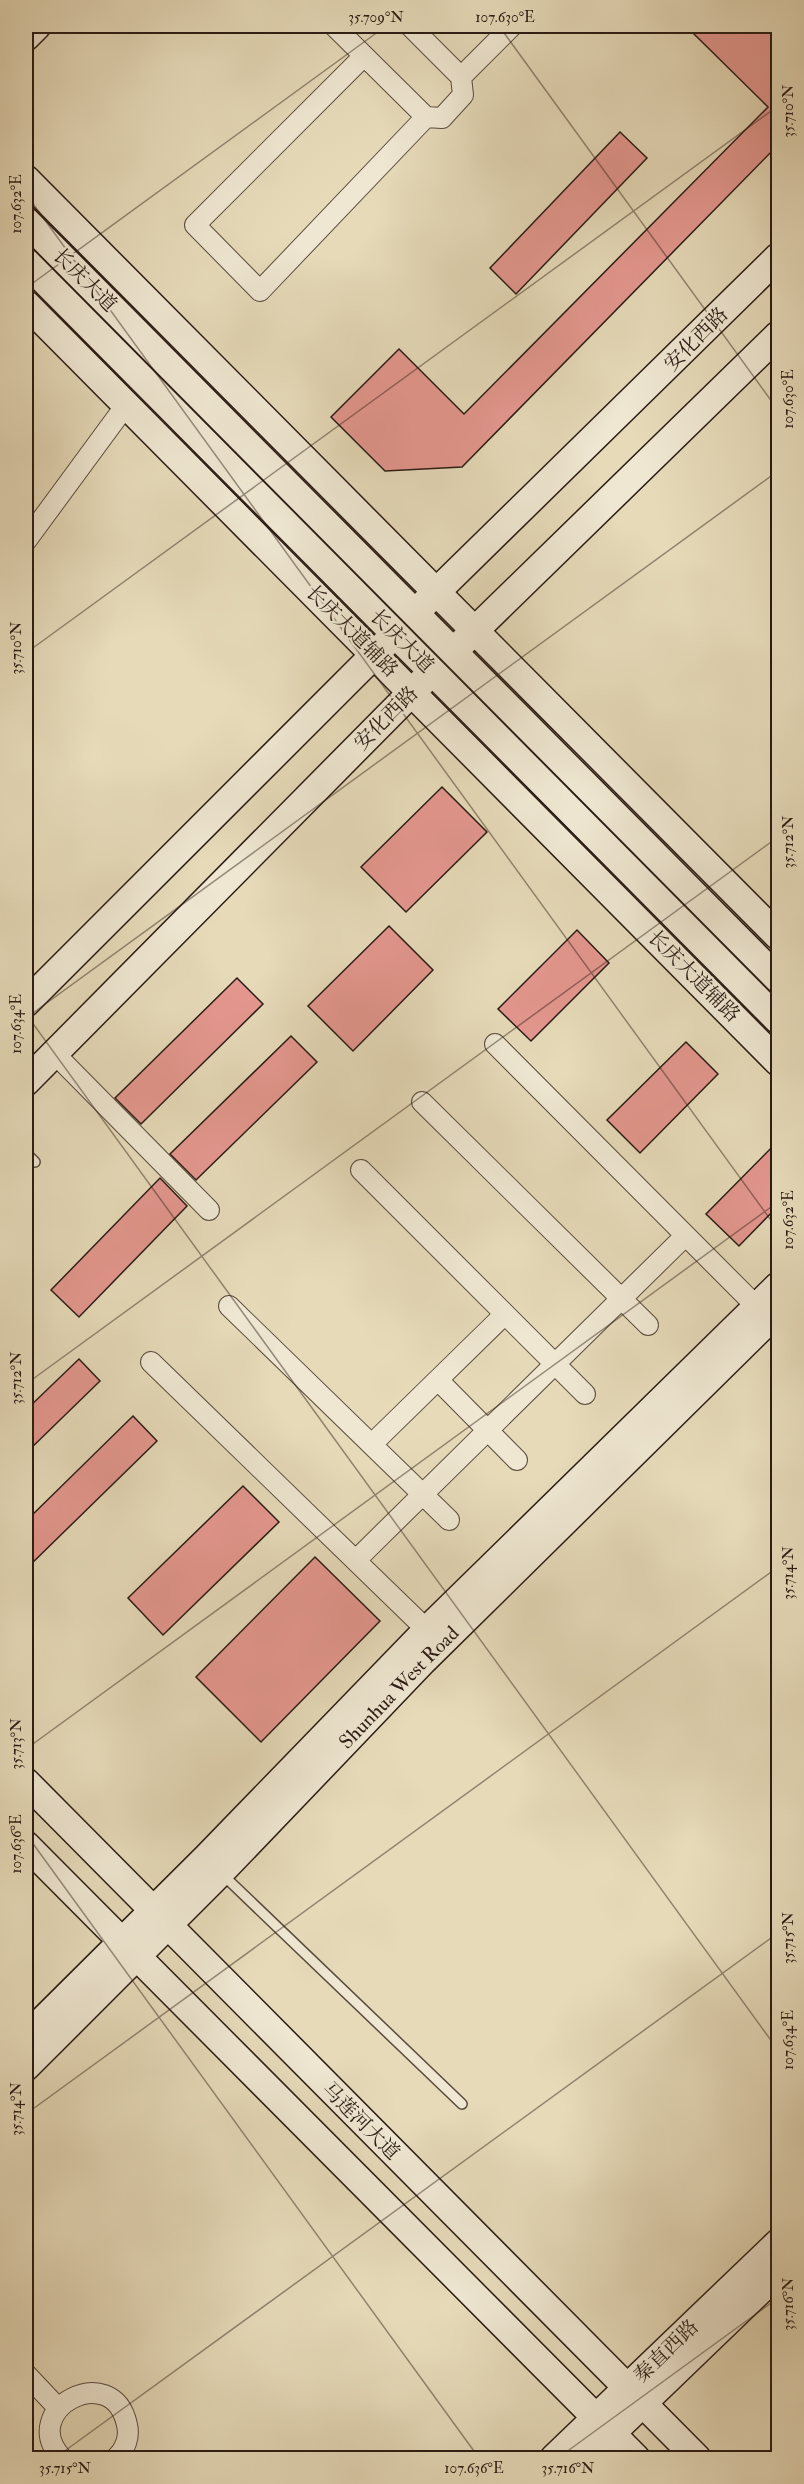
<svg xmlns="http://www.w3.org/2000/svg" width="804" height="2484" viewBox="0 0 804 2484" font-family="'IM FELL Double Pica','Noto Serif SC',serif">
<rect width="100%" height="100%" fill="#e6dab9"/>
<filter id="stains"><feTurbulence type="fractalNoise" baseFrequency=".00333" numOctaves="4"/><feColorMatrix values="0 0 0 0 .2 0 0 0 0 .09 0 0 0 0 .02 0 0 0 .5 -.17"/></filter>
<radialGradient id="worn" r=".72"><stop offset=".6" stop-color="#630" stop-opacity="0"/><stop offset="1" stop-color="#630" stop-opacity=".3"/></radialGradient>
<path fill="#e4978f" stroke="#2a1b14" stroke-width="1.5" d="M703,26h66l9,9v110l-316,322 -77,4 -54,-54 68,-68 65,65 304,-307 -74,-73z
M620,132l27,26 -131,136 -26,-26z
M442,787l45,45 -81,80 -45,-45z
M389,926l44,44 -80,81 -45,-45z
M577,930l32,33 -78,78 -33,-32z
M237,978l26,26 -122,120 -26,-26z
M291,1036l26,26 -121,118 -26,-26z
M686,1042l32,32 -78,79 -33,-33z
M778,1141v65l-39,40 -33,-32z
M160,1178l27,28 -108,111 -28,-27z
M79,1359l21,22 -74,72v-43z
M133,1416l24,25 -131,128v-48z
M243,1486l36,36 -116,113 -35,-37z
M315,1557l65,64 -119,121 -65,-65z"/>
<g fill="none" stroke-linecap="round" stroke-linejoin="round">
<g stroke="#594b3d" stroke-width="12">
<path id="lane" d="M26,1153l9,9
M222,1874l240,230"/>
</g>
<g stroke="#594b3d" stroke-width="22">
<path id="street" d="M334,26l92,91 -166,174 -65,-66 169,-169
M410,26l51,51 51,-51
M426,117l16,1 21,-23 -2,-18
M26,541l100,-136
M495,1044l262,263
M54,1053l155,157
M422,1102l226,223
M361,1170l224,224
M229,1306l220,214
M151,1362l276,268
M438,1380l79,80
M372,1444l133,-130
M356,1560l329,-324
M26,2374l32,34
M62,2458c-46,-48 51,-100 65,-33 3,12 -2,25 -11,33"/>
</g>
<g stroke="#2a1b14" stroke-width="30">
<g id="secondary">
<path d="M26,37l11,-11"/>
<path d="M26,179l752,757"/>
<path d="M26,221l752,758"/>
<path d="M26,262l752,758"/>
<path d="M26,304l752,758"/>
<path d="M423,605l355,-348"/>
<path d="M462,643l316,-308"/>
<path d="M26,1003l362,-362"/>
<path d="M26,1082l398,-402"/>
<path d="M26,1782l671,676"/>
<path d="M26,1845l610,613"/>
<path d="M26,2037l180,-179 221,-228 351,-344"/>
<path id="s1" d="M26,2067l194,-194 203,-212 355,-350"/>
<path d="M554,2458l224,-215"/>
<path d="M586,2458l192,-185"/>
</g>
</g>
<use href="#lane" stroke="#efe7d2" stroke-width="9"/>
<use href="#street" stroke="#efe7d2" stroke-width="20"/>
<use href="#secondary" stroke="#efe7d2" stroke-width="27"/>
</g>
<path fill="none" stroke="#2a1b14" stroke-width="1.5" stroke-opacity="0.45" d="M499,26l279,384M26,194l752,1036M26,288l360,-262M26,653l752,-547M26,1014l752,1036M26,1018l752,-547M26,1384l752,-547M26,1749l752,-547M26,1834l453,624M26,2114l752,-547M55,2458l723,-525M558,2458l220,-160"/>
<g text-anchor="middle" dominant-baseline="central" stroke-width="4.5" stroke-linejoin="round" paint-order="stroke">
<g font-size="20" fill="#2a1b14" stroke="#efe7d2">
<text transform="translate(85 280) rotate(45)">长庆大道</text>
<text transform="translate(696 339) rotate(-45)">安化西路</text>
<text transform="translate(352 631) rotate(45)">长庆大道辅路</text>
<text transform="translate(402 641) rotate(45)">长庆大道</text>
<text transform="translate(386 718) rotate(-45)">安化西路</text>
<text transform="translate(694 976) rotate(45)">长庆大道辅路</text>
<text stroke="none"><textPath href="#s1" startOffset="532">Shunhua West Road</textPath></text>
<text transform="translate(361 2121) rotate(45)">马莲河大道</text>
<text transform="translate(666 2351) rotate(-44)">秦直西路</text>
</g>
</g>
<rect width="804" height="2484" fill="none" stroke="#e6dab9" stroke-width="66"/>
<rect x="33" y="33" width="738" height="2418" fill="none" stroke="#2a1b14" stroke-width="2"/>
<g font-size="15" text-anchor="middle" fill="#2a1b14">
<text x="376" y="22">35.709°N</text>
<text x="505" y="22">107.630°E</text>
<text transform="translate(788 111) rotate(-90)" y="5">35.710°N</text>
<text transform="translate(16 204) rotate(-90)" y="5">107.632°E</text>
<text transform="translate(788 399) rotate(-90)" y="5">107.630°E</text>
<text transform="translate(16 648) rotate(-90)" y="5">35.710°N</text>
<text transform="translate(788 842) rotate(-90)" y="5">35.712°N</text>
<text transform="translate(16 1024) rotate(-90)" y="5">107.634°E</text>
<text transform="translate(788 1220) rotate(-90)" y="5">107.632°E</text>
<text transform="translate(16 1378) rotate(-90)" y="5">35.712°N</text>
<text transform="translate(788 1573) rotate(-90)" y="5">35.714°N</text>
<text transform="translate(16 1744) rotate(-90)" y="5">35.713°N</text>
<text transform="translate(16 1844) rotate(-90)" y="5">107.636°E</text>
<text transform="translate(788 1938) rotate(-90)" y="5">35.715°N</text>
<text transform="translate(788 2040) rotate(-90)" y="5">107.634°E</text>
<text transform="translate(16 2109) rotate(-90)" y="5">35.714°N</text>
<text transform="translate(788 2304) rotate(-90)" y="5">35.716°N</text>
<text x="65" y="2473">35.715°N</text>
<text x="474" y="2473">107.636°E</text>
<text x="568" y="2473">35.716°N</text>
</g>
<rect width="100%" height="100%" filter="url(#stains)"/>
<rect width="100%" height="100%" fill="url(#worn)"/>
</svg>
